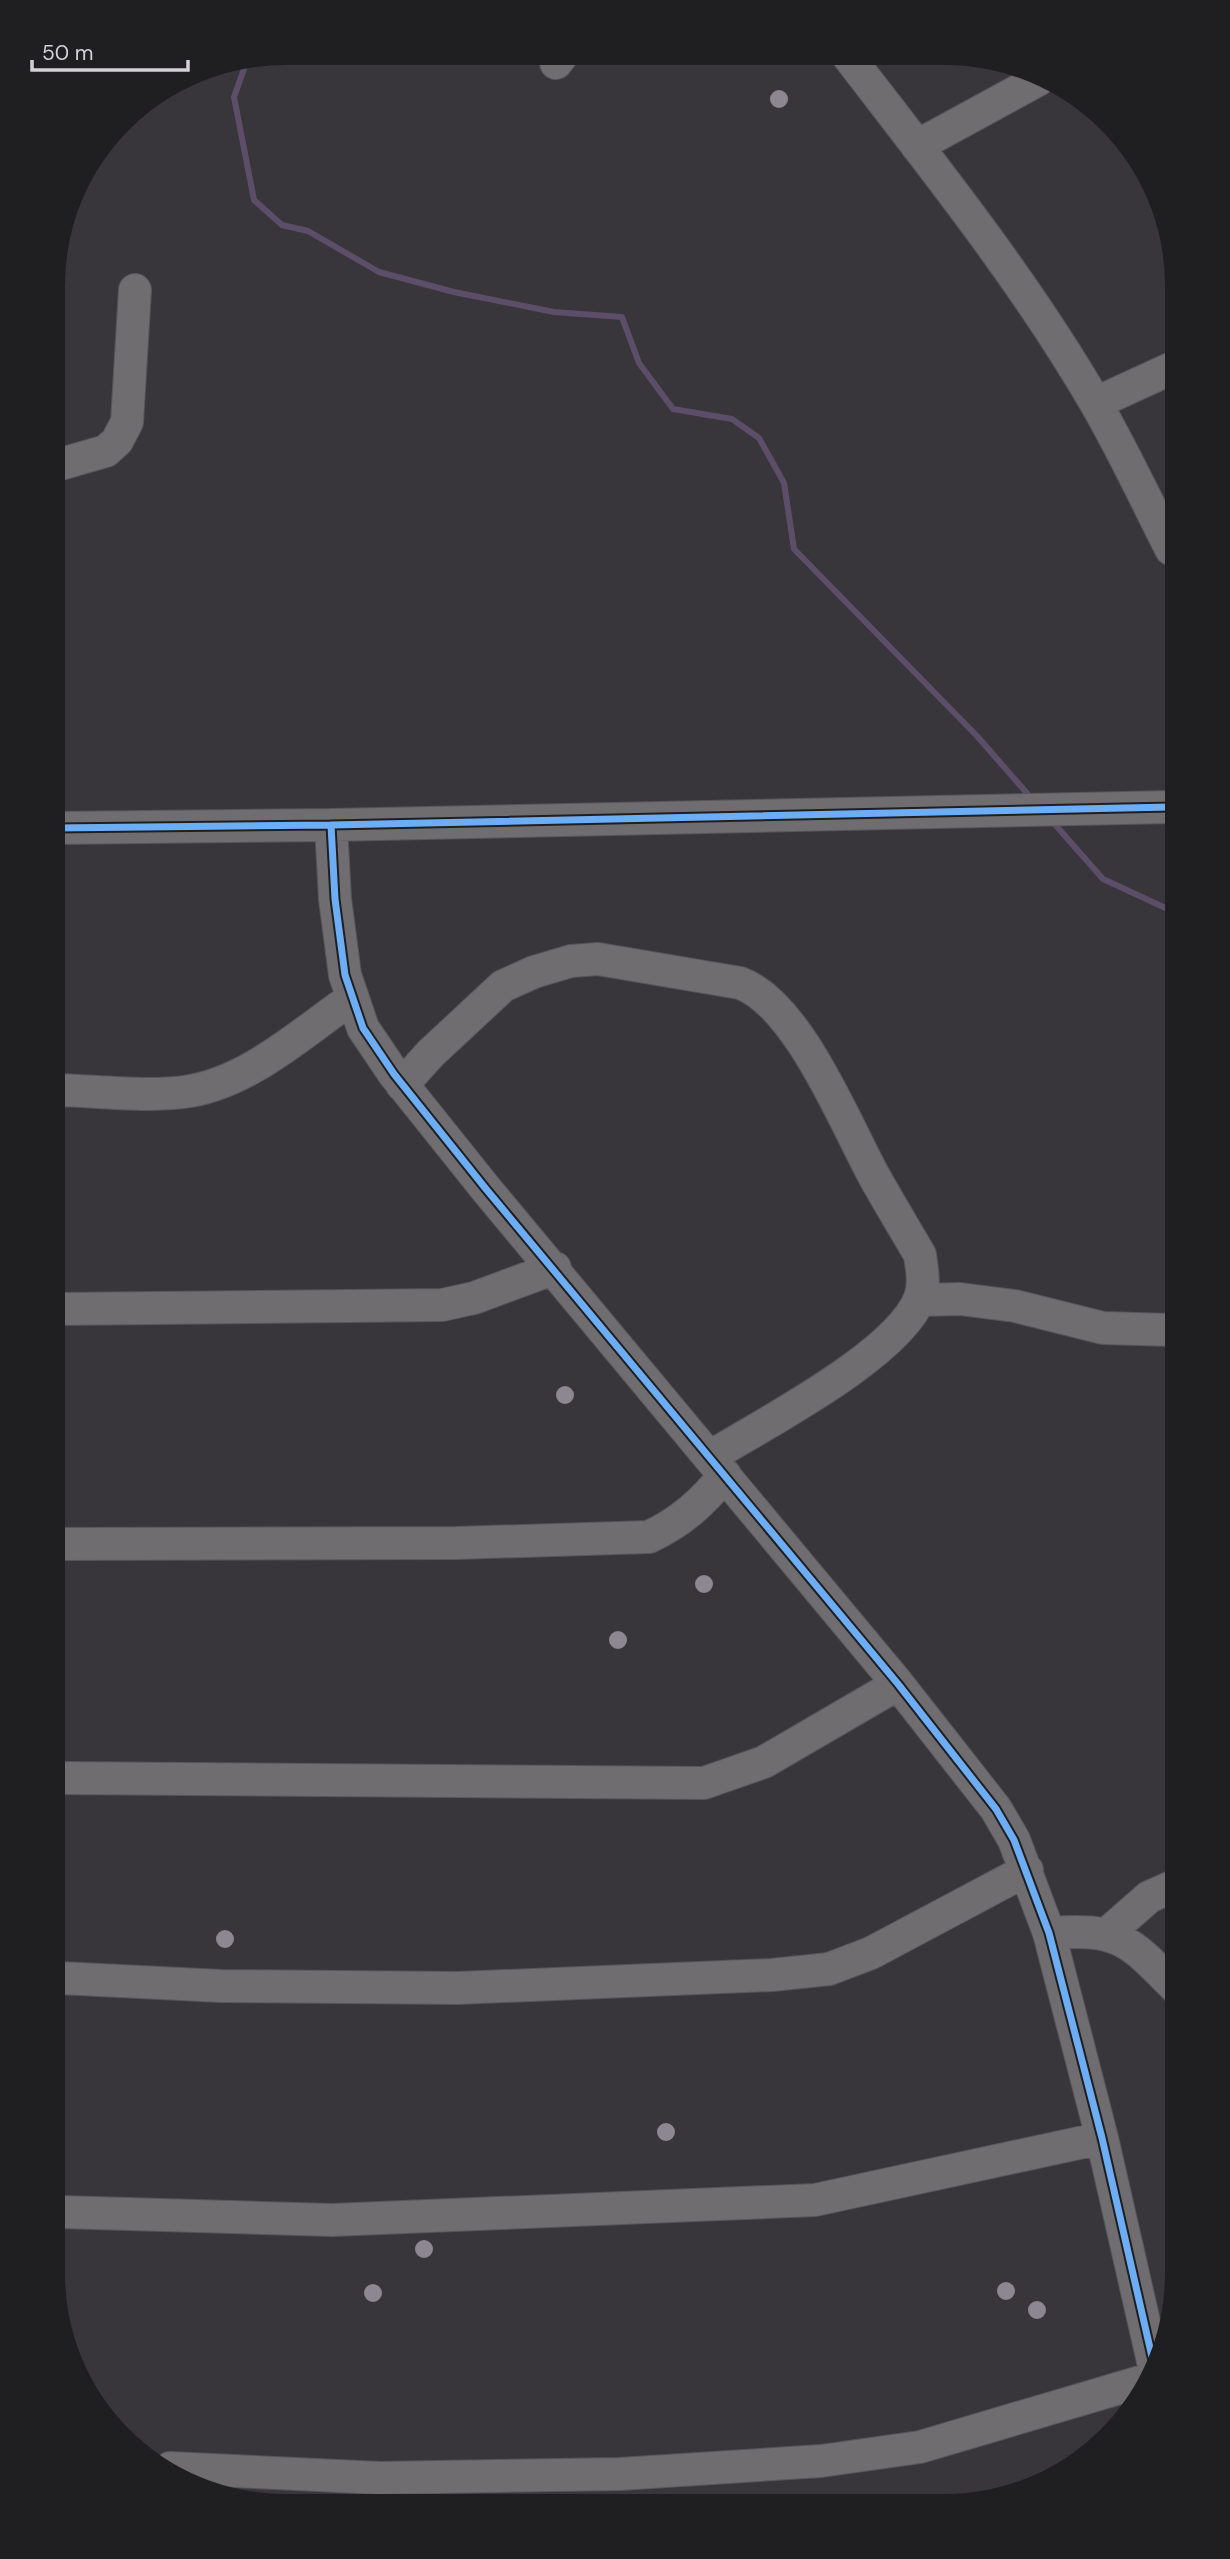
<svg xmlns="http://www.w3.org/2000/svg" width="1230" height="2559" viewBox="0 0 1230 2559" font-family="'DM Sans',sans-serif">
<rect width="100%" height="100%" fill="#39363b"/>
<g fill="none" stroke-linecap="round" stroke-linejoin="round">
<path stroke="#5c4e69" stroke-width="6" d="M242,61l2,8 -10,28 20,103 28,25 26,6 71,41 75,20 100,20 68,5 17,46 34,46 59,10 27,19 25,45 10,66 183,187 55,63
M1051,820l52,59 69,32"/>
</g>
<path fill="#8c8790" d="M770 99a9 9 0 1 1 18 0a9 9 0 1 1-18 0Z
M556 1395a9 9 0 1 1 18 0a9 9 0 1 1-18 0Z
M695 1584a9 9 0 1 1 18 0a9 9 0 1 1-18 0Z
M609 1640a9 9 0 1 1 18 0a9 9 0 1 1-18 0Z
M216 1939a9 9 0 1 1 18 0a9 9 0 1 1-18 0Z
M657 2132a9 9 0 1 1 18 0a9 9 0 1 1-18 0Z
M415 2249a9 9 0 1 1 18 0a9 9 0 1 1-18 0Z
M997 2291a9 9 0 1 1 18 0a9 9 0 1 1-18 0Z
M364 2293a9 9 0 1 1 18 0a9 9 0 1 1-18 0Z
M1028 2310a9 9 0 1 1 18 0a9 9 0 1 1-18 0Z"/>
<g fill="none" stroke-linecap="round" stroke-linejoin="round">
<g stroke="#575559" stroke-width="34">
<path id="minor" d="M848,56c86,112 176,224 247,346 28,48 51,98 76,147
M556,63l7,-9
M917,146l121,-66
M1096,403l74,-34
M54,466l52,-15 11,-10 10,-19 8,-132
M331,825l4,74 10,76 18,53 31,46 92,115 412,495 98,125 18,31 35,93 53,205 53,232
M55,828l276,-3 841,-18
M402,1085l29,-32 72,-67 31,-14 37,-11 27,-2 142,24c58,21 105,140 134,193 15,27 31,53 46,79 2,15 5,28 0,43 -22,57 -157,126 -210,159
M56,1090c40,1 89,7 128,2 63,-8 116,-58 167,-93
M919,1300l41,-1 55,7 88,22 70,2
M57,1309l385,-4 32,-7 81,-30
M58,1544l398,-1 193,-6c32,-15 53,-34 76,-62
M59,1778l645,5 60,-21 134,-78
M1049,1933c70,-5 79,6 127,55
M1108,1933l41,-36 27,-12
M59,1978l162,8 237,2 314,-13 57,-6 42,-16 156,-83
M60,2212l272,8 483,-20 287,-62
M170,2468l210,10 240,-4 201,-13 99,-14 230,-68"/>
</g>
<use href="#minor" stroke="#6f6d70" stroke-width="32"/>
<g stroke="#1f1e21" stroke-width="11">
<path id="cycleway" d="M331,825l4,74 10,76 18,53 31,46 92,115 412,495 98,125 18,31 35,93 53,205 53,232
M55,828l276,-3 841,-18"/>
</g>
<use href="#cycleway" stroke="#6dadf4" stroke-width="7"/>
</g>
<path d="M0 0H1230V2559H0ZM285 65H945A220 220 0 0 1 1165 285V2274A220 220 0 0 1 945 2494H285A220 220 0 0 1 65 2274V285A220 220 0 0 1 285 65Z" fill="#1f1e21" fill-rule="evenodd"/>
<path d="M32 60v10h156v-10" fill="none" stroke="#d3d1d5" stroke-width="3.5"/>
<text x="42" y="60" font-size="21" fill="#d3d1d5" stroke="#1f1e21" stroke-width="5" paint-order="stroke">50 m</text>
</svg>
